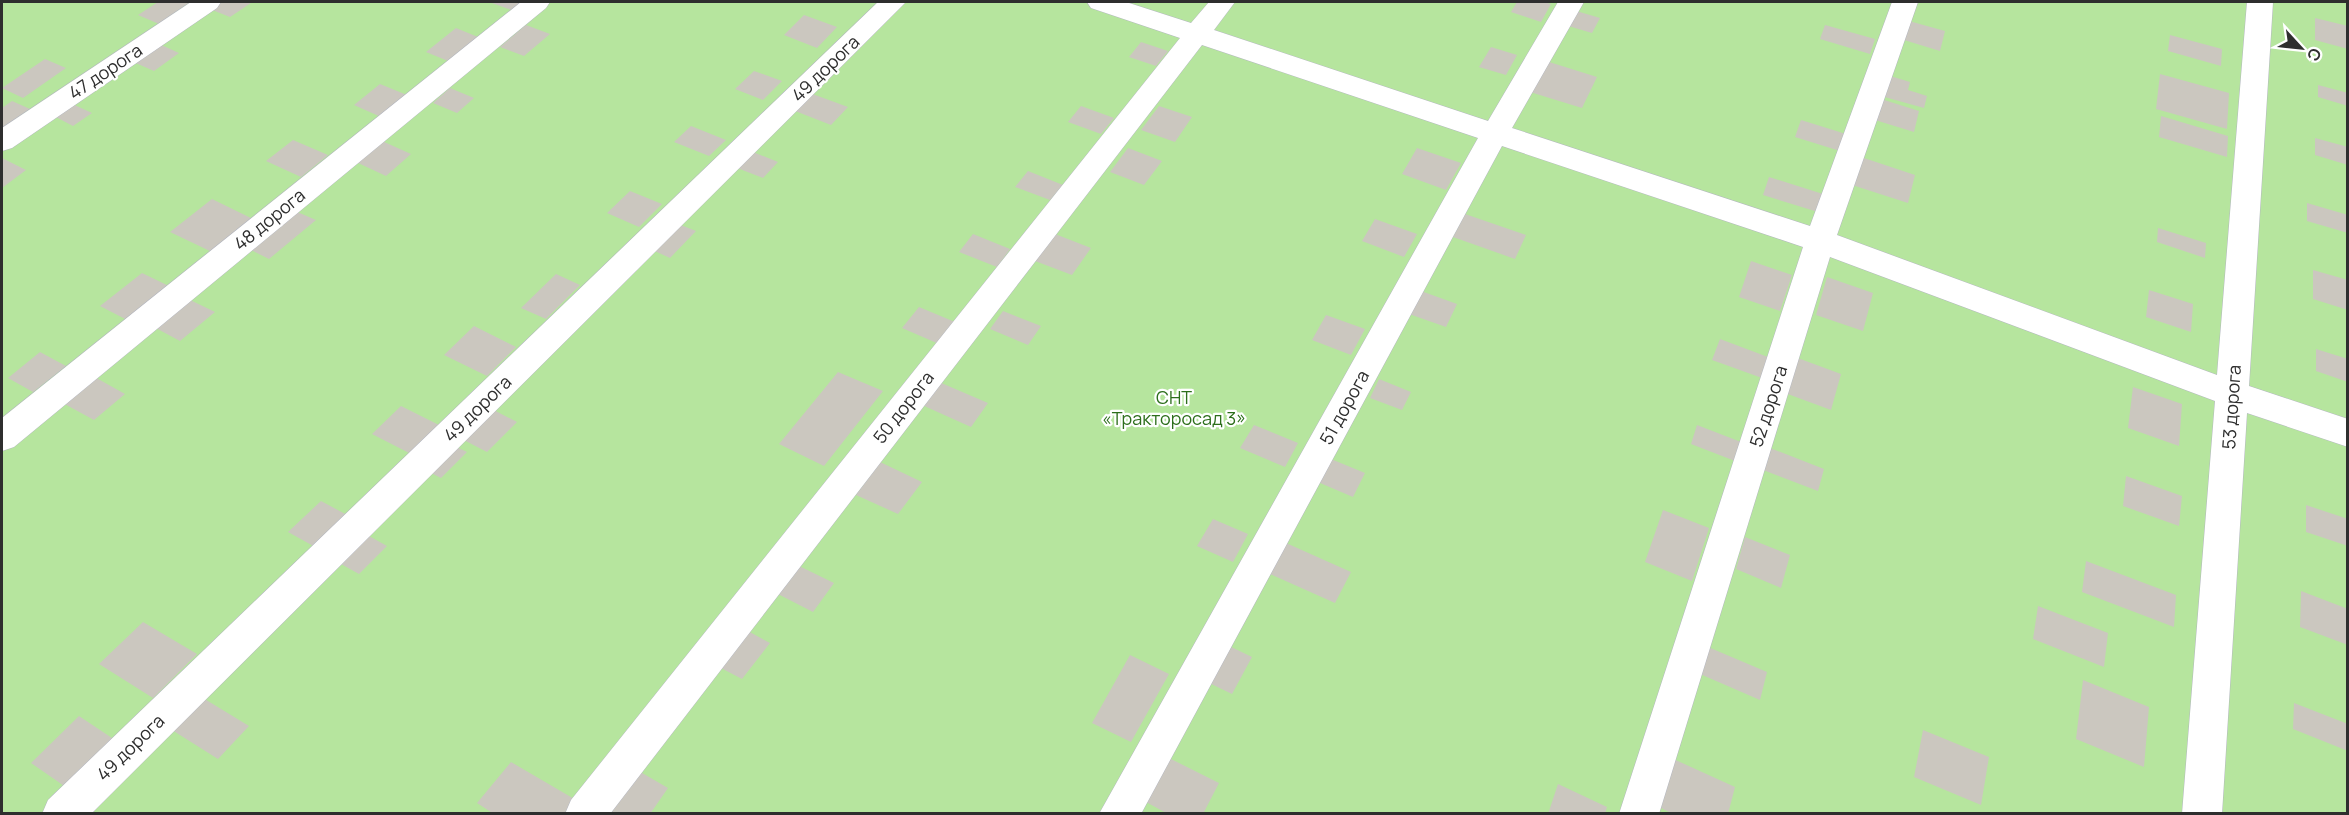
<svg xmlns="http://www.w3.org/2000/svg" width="2349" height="815" viewBox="0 0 2349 815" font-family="Manrope,sans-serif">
<rect width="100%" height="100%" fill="#efe9e1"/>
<path fill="#b6e59e" d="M2,2h2345v811h-2345z"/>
<path fill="#cbc7bf" d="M158,2h32l-31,22 -21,-9z
M216,2h32l3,1 -21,14 -23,-9z
M489,2h37l-12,9z
M1517,2h27l7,2 -10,18 -30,-10z
M1573,10l27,8 -8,15 -27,-8z
M804,15l33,12 -20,21 -33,-13z
M2315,18l33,8v23l-33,-9z
M1909,21l36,10 -5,20 -36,-11z
M526,25l24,9 -26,22 -24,-9z
M1825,25l50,14 -5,15 -50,-15z
M456,28l22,9 -30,24 -22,-9z
M2170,35l52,14 -1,17 -53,-15z
M1141,42l27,9 -12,15 -27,-9z
M157,43l22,10 -25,18 -23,-10z
M1491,47l26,8 -11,20 -27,-8z
M45,59l21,9 -43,30 -21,-10z
M1546,61l51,16 -15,31 -52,-16z
M754,71l28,10 -19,19 -28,-11z
M2160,74l69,19 -2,36 -71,-20z
M1887,75l23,7 -2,8 19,6 -3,12 -43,-12z
M380,84l27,11 -26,22 -27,-12z
M2318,85l30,8v13l-30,-9z
M450,88l24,10 -17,15 -24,-10z
M807,92l41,15 -17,18 -41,-16z
M1881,99l38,12 -5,21 -39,-12z
M12,101l18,8 -28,20v-21z
M68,102l24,11 -19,13 -23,-12z
M1081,106l33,12 -13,16 -33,-12z
M1159,106l33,11 -17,25 -34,-12z
M2161,116l67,20 -1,21 -68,-20z
M1801,120l45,14 -6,17 -45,-14z
M691,126l35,14 -17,16 -35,-14z
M2315,138l33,9v18l-33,-10z
M293,140l35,15 -27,22 -35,-16z
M382,141l29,13 -25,22 -30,-14z
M1128,148l34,13 -18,24 -34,-13z
M1417,148l44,15 -15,27 -44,-16z
M748,150l30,12 -15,16 -31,-12z
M1861,157l54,18 -7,28 -56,-18z
M2,158l24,12 -24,18z
M1028,171l35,14 -13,15 -35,-13z
M1769,177l54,17 -5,18 -55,-17z
M630,191l32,13 -23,23 -32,-14z
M212,199l41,20 -41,33 -42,-20z
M2307,203l41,12v18l-41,-12z
M295,211l21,9 -47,39 -20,-10z
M1465,214l61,21 -11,24 -62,-22z
M1375,219l42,15 -13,23 -42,-16z
M673,222l23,9 -26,27 -22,-10z
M2158,228l48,15 -1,15 -48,-16z
M973,234l37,15 -13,18 -38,-15z
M1055,234l36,14 -19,27 -37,-14z
M1751,261l41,14 -12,36 -41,-14z
M2313,270l35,10v30l-35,-11z
M142,273l29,14 -42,34 -29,-15z
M556,274l24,11 -34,34 -25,-11z
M1827,277l46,16 -10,38 -47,-16z
M2149,290l44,14 -2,28 -45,-15z
M1421,291l36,13 -11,23 -37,-13z
M186,298l29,14 -35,29 -28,-15z
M919,307l36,15 -16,22 -37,-16z
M1003,311l38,15 -13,19 -38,-16z
M1326,315l39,14 -14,26 -39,-15z
M474,326l42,21 -29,29 -43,-21z
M1720,339l48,18 -6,21 -50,-18z
M2316,349l32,10v23l-32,-11z
M40,352l26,14 -33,26 -25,-14z
M1795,357l46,17 -10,36 -46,-17z
M838,372l45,19 -59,75 -45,-22z
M91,375l34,19 -31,26 -35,-19z
M1379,379l32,13 -9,18 -32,-12z
M939,382l49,21 -17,24 -49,-22z
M2133,387l49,17 -3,42 -51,-18z
M401,406l40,20 -28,29 -41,-21z
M486,406l31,16 -30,30 -31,-16z
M1254,425l44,18 -13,24 -45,-19z
M1697,425l44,17 -6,19 -44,-17z
M448,443l19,9 -26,26 -18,-9z
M1770,448l54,21 -6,22 -55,-21z
M1326,457l39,16 -12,24 -40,-17z
M880,462l42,20 -24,32 -42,-19z
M2126,476l56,20 -3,30 -56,-20z
M321,501l28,15 -32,32 -29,-16z
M2306,505l42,14v27l-42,-14z
M1663,510l46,18 -17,53 -47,-19z
M1213,519l35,15 -15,28 -36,-16z
M360,531l27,15 -28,28 -27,-15z
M1745,537l45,18 -9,33 -45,-19z
M1286,543l65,29 -16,31 -65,-29z
M2086,561l90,34 -2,32 -92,-35z
M795,564l39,19 -21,29 -39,-20z
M2301,591l47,18v36l-48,-18z
M2038,606l70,27 -4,34 -71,-28z
M143,622l54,32 -44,44 -54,-34z
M746,630l24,13 -28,36 -23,-12z
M1225,644l27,13 -20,37 -27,-13z
M1708,647l59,25 -7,28 -60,-26z
M1130,655l39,19 -38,68 -39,-19z
M2083,680l66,27 -5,60 -68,-28z
M203,698l46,28 -31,33 -46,-29z
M2294,703l54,21v27l-55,-22z
M79,716l39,26 -48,48 -39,-27z
M1923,730l66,27 -8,48 -67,-28z
M1669,757l66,30 -7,27h-55l-18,-9z
M1169,758l50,25 -16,31h-35l-22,-12z
M511,762l65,38 -10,14h-72l-17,-11z
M637,770l31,18 -18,26h-46z
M1558,784l49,23 -2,7h-57z"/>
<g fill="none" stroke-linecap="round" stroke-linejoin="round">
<g stroke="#b4b7c1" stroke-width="1">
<path id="street" d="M191,2h30l-4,6 -205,140 -10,3v-23z
M521,2h29l-4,6 -532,439 -12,4v-33z
M878,2h28l-815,812h-49l6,-14z
M1087,2h39l65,21 18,-21h26l-21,28 274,91 70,-119h26l-72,126 298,98 82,-224h26l-81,233 380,140 30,-373h26l-24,384 99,33v28l-101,-34 -25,401h-40l33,-413 -385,-144 -171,557h-40l184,-567 -301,-101 -361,668h-42l379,-676 -276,-93 -592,769h-45l6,-14 609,-762 -89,-30z"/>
</g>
<use href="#street" fill="#fff" fill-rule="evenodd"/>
</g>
<g text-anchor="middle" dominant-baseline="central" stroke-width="4.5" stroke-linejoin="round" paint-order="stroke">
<g font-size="18" fill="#2e2e2e" stroke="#fff">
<text transform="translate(825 68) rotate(-44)">49 дорога</text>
<text transform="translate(105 71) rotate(-34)">47 дорога</text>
<text transform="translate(269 219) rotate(-39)">48 дорога</text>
<text transform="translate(1768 406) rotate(-72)">52 дорога</text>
<text transform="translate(903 407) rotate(-52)">50 дорога</text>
<text transform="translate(1344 407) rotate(-61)">51 дорога</text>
<text transform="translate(2231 407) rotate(-86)">53 дорога</text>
<text transform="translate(477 408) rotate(-44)">49 дорога</text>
<text transform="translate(130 747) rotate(-44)">49 дорога</text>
</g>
<g font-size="18" fill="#2c6e1b" stroke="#fff">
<text x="1174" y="397">СНТ<tspan x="1174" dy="21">«Тракторосад 3»</tspan></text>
</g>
</g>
<rect width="2349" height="815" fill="none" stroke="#2e2e2e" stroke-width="6"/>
<g transform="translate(2301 48) rotate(117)" stroke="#ffffff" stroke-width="4.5" paint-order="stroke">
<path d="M0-4.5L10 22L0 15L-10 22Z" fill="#2e2e2e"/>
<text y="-9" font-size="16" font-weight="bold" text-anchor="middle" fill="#2e2e2e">С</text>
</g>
</svg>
